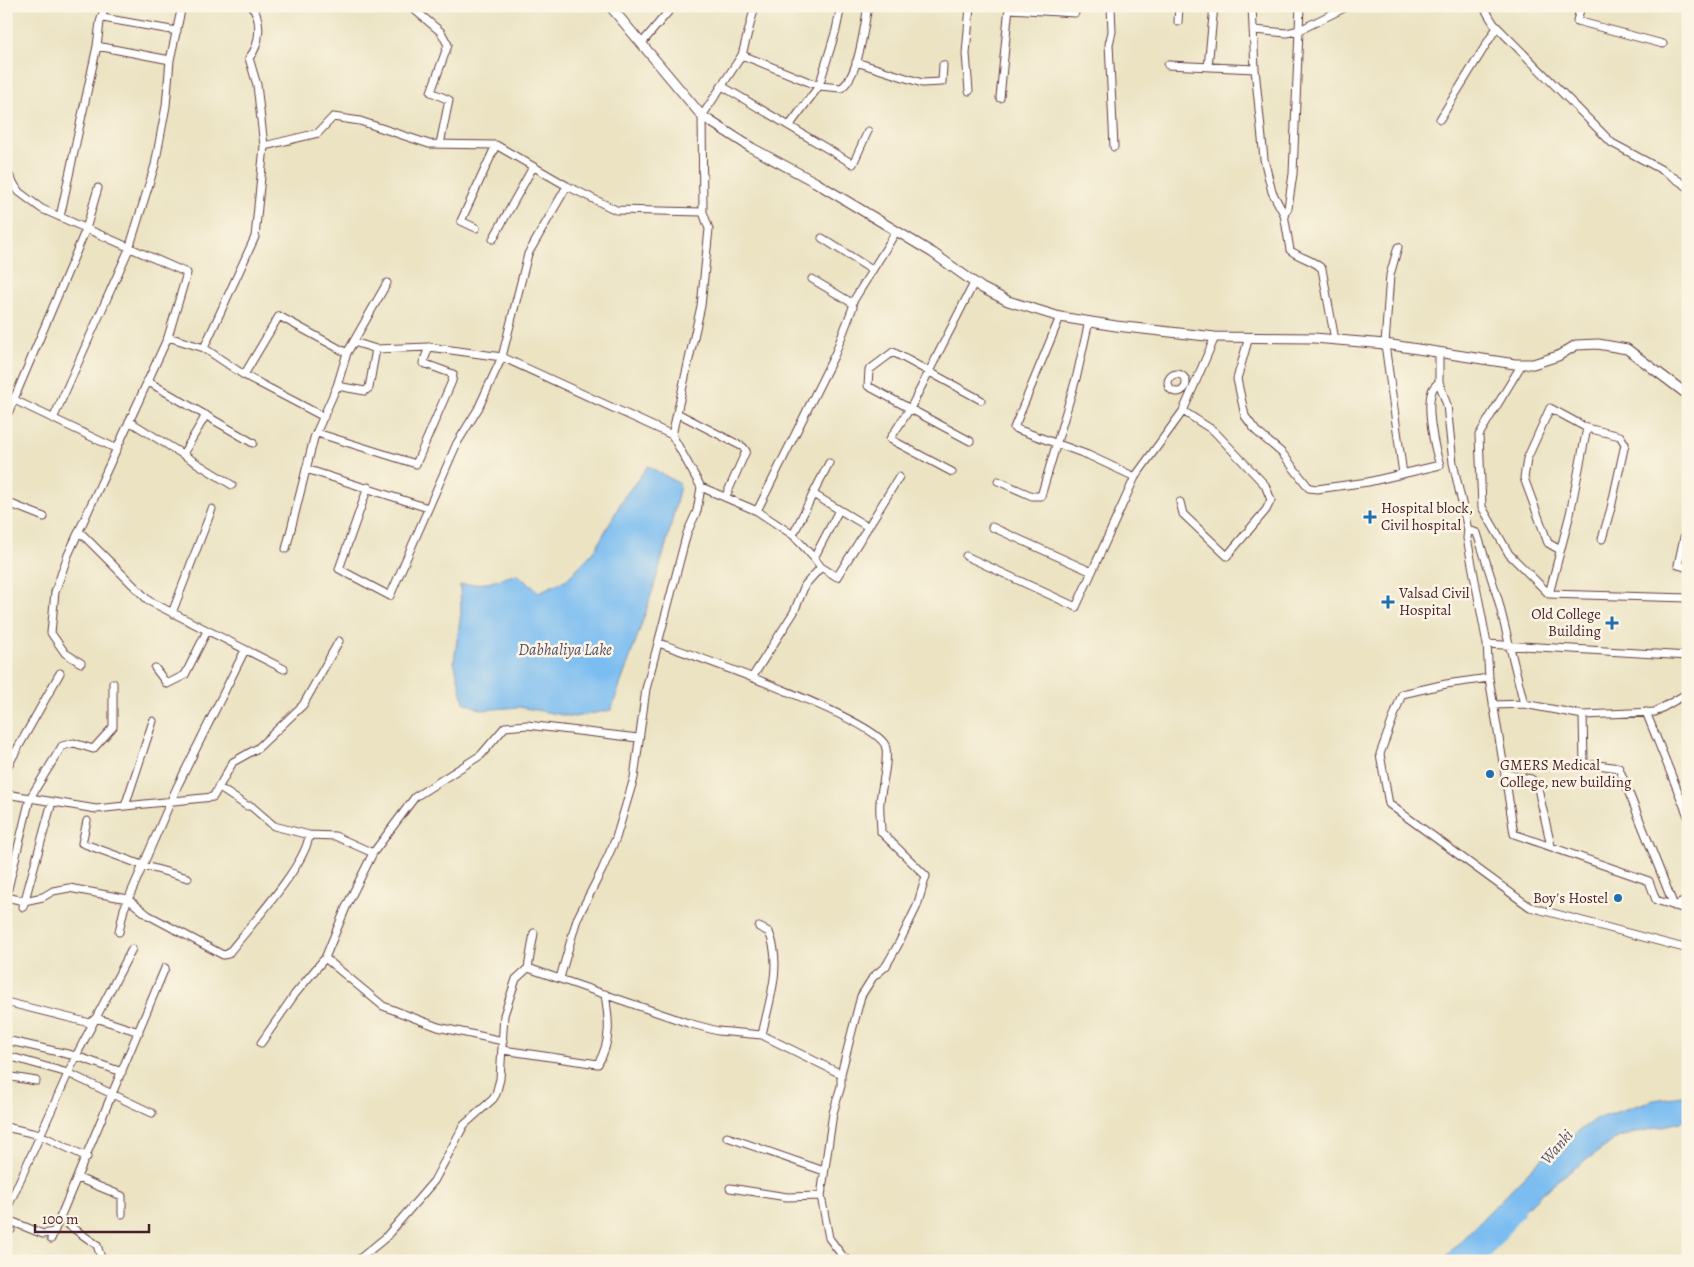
<svg xmlns="http://www.w3.org/2000/svg" width="1694" height="1267" viewBox="0 0 1694 1267" font-family="Alegreya,serif">
<rect width="100%" height="100%" fill="#fcf5e5"/>
<filter id="ink" filterUnits="userSpaceOnUse"><feTurbulence type="fractalNoise" baseFrequency=".02" numOctaves="2"/><feDisplacementMap in="SourceGraphic" scale="10" xChannelSelector="R" yChannelSelector="G"/><feConvolveMatrix kernelMatrix="1 2 1 2 8 2 1 2 1" color-interpolation-filters="sRGB"/></filter>
<filter id="wash" filterUnits="userSpaceOnUse"><feTurbulence type="fractalNoise" baseFrequency=".0096" numOctaves="4" result="noise"/><feDisplacementMap in="SourceGraphic" scale="20" xChannelSelector="R" yChannelSelector="G"/><feGaussianBlur stdDeviation="1.12" result="paint"/><feColorMatrix in="noise" values="0 0 0 0 0 0 0 0 0 0 0 0 0 0 0 0 0 1.4 0 .05"/><feComposite in="paint" operator="in"/></filter>
<g filter="url(#wash)">
<rect width="100%" height="100%" fill="#ebe3c2"/>
<path fill="#7bbdf1" stroke="#626e8e" d="M648,466l32,18c-15,78 -42,152 -69,226l-37,7 -55,-10 -37,3 -18,-8 -10,-41 7,-48 -1,-28 28,-2 29,-9 22,18 28,-13 28,-29 29,-53z
M1688,1095v25l-69,17 -64,45 -75,68 -8,11h-31l102,-104 52,-38 59,-19z"/>
<g fill="none" stroke-linecap="round" stroke-linejoin="round">
<path stroke="#7bbdf1" stroke-width="14" d="M1478,1261l40,-51"/>
</g>
</g>
<g filter="url(#ink)">
<g fill="none" stroke-linecap="round" stroke-linejoin="round">
<g stroke="#623c42" stroke-width="9">
<path id="minor" d="M410,6l31,26 7,13 -17,47 18,8 -9,44
M1111,6l1,26 -3,12 5,103
M1252,6l3,63 9,90 8,33 12,22 6,36c9,8 25,10 32,19l13,71
M1483,6l11,18 118,119 52,28 24,16
M1581,6l-4,15 86,23
M1009,9l66,4
M103,18l74,13
M1178,22l1,-16
M1254,30l33,3 13,-3 48,-24
M642,43l31,-37
M97,46l73,14
M742,55l77,31 22,2c18,-11 23,-62 27,-82
M856,62l66,21 20,-1 1,-17
M1168,65l87,4
M1208,67l6,-61
M722,86l131,78 15,-33
M969,91l-3,-37 4,-48
M1000,98l9,-92
M1440,119l57,-92
M789,126l30,-40 17,-56 5,-24
M264,146l54,-13 15,-16 27,4 69,23 67,1 71,41 49,24 87,2
M6,171l13,21 23,17 145,64 -19,64 -100,218 -13,37 -4,41 14,20 16,10
M1284,214l4,-6 5,-34 7,-168
M60,217l37,-171 3,-24 5,-16
M476,228l-15,-7 35,-76
M822,238l50,32
M493,239l40,-72
M1398,247l-8,28 -5,69 18,130
M812,279l40,24
M1060,317l-46,111 74,27 47,22
M168,337l36,11 40,27 80,42
M1249,337l-12,42 8,37 11,15 26,22 27,35 8,1 51,-7 72,-17c-6,-17 -14,-58 -8,-74 1,-4 4,-6 7,-9
M354,342l22,7 53,-2 73,10 170,78 29,52 -4,24 -10,22 -41,156 -12,89 -18,60 -14,32 -25,49 -17,59
M204,348l51,-111 9,-91 -7,-61 -8,-27c11,-12 14,-39 2,-52
M1439,352v30l8,23 6,58 15,67 -1,8 20,106 2,34 16,96 26,5 6,5 14,62
M1522,364l-43,71 3,72 27,47 40,40 139,4
M1168 383a9 9 0 1 1 18 0a9 9 0 1 1-18 0Z
M244,375l35,-59 68,37
M147,381l106,62
M337,386l28,5 4,-3 7,-39
M6,396l111,53
M677,413l66,34 3,4 -20,45
M6,418l80,-189 12,-41
M53,419l76,-170 26,-84 11,-59 4,-46 12,-54
M129,421l103,64
M317,433l99,31 36,-83 1,-7 -30,-11 6,-16
M672,435l29,-129 8,-77 -6,-17 -1,-96 40,-61 13,-49
M970,441l-102,-55 1,-16 24,-18 88,48
M183,454l23,-39
M829,463l-16,31 55,33
M306,469l122,39
M952,472l-62,-33 21,-32 63,-124
M998,481l34,15h9l36,-121 12,-54
M368,487l-29,82 51,27 67,-153 21,-34 24,-52 26,-103 39,-68
M701,487l56,24
M813,494l-20,41 -36,-24 78,-157 18,-47 -1,-4 44,-71
M6,502l38,15
M1180,502l3,12 44,42 39,-46 5,-10 -6,-15 -51,-54 -31,-20
M1688,519l-10,46 10,3
M992,527l100,45
M1468,530l9,3 21,66 26,105
M79,531l70,70 135,68
M793,535l21,23
M286,549l28,-111 23,-52 10,-33 40,-70
M1560,550l-12,-7 -24,-65 3,-19 23,-51 37,20 33,8 5,8 -14,64 -9,31
M966,556l110,51 59,-130 48,-66 32,-74
M821,567l-7,-9 25,-48
M1549,594l21,-80 17,-86
M172,613l40,-104
M659,643c36,13 213,75 226,102 5,12 -4,43 -5,57 -1,10 1,20 1,30l45,44 -9,30 -18,37 -13,23 -13,11 -12,19 -20,78v12l-8,27 -12,83 8,42 15,20 6,3
M1487,644l201,12
M155,668l12,16 18,-9 22,-44
M753,676l41,-64 11,-27 16,-18 16,10 62,-100
M1489,678l-43,6 -44,10 -22,60 9,50 141,103 158,42
M1493,705l31,-1 59,11 72,-3 33,-19
M1646,712l42,104
M1583,715l1,48 35,5 55,138 14,-6
M6,769l54,-96
M1505,774l9,60 135,47 7,19 32,10
M218,787l29,19h4l23,20 35,9 26,1 38,17 -26,52 -22,53 -30,36 -34,49
M6,794l90,15 117,-12 20,-35 25,-14 45,-43 36,-64
M125,806l28,-85
M87,821l-5,22 60,22 46,13
M373,853l42,-56 66,-42 24,-28 22,-2 111,13
M6,897l18,4 19,-4 10,-6 16,-3 59,11 20,16 75,40 5,-1c20,-26 79,-90 81,-119
M6,897l24,-99 32,-52 12,-3 19,6 20,-22v-44
M23,907l29,-105
M759,927l10,5c14,33 0,69 -7,103
M119,932l5,-23 53,-122 68,-137
M325,958l58,48 55,21 65,14
M528,968l160,55 30,8 44,4 79,39
M6,1002l84,21 6,-5 43,14
M6,1040l70,16 46,16
M503,1050l95,14c14,-24 11,-44 7,-70
M8,1056l60,17 84,40
M6,1076l30,5
M6,1127l34,8 47,22
M727,1137l97,34
M78,1178l44,18v18
M730,1188l57,9 34,-1
M6,1211l70,-155 56,-107
M6,1213l5,17
M60,1219l37,26 5,16
M8,1220l35,14 11,-2
M51,1239l114,-271
M357,1261l28,-23 49,-57 30,-56 29,-26 3,-5 4,-15 4,-64 12,-36 12,-11 6,-35"/>
</g>
<g stroke="#623c42" stroke-width="11">
<path id="tertiary" d="M610,6l92,110 50,32 63,34 118,71 49,35 26,13 52,16 56,9 99,11 99,1 71,6 130,20h18l25,-8 18,-11 22,-1 29,5 61,46"/>
</g>
<use href="#minor" stroke="#fff" stroke-width="7"/>
<use href="#tertiary" stroke="#fff" stroke-width="9"/>
</g>
</g>
<g fill="#1f6fb2" stroke="#fcf5e5" stroke-width="2">
<path d="M1367.5 509.5h5v5h5v5h-5v5h-5v-5h-5v-5h5z"/>
<path d="M1385.5 594.5h5v5h5v5h-5v5h-5v-5h-5v-5h5z"/>
<path d="M1609.5 615.5h5v5h5v5h-5v5h-5v-5h-5v-5h5z"/>
<circle cx="1490" cy="774" r="5"/>
<circle cx="1618" cy="898" r="5"/>
</g>
<g text-anchor="middle" dominant-baseline="central" stroke-width="5" stroke-linejoin="round" paint-order="stroke">
<g font-size="15" fill="#4a1f2b" stroke="#fcf5e5" text-anchor="start">
<text x="1381" y="508">Hospital block,<tspan x="1381" dy="17">Civil hospital</tspan></text>
<text x="1399" y="593">Valsad Civil<tspan x="1399" dy="17">Hospital</tspan></text>
<text x="1601" y="614" text-anchor="end">Old College<tspan x="1601" dy="17">Building</tspan></text>
<text x="1500" y="765">GMERS Medical<tspan x="1500" dy="17">College, new building</tspan></text>
<text x="1608" y="898" text-anchor="end">Boy's Hostel</text>
</g>
<g font-size="16" font-style="italic" fill="#594e66" stroke="#fcf5e5">
<text x="565" y="650">Dabhaliya Lake</text>
<text transform="translate(1557 1147) rotate(-49)">Wanki</text>
</g>
</g>
<rect width="1694" height="1267" fill="none" stroke="#fcf5e5" stroke-width="25"/>
<path d="M35 1224v8h114v-8" fill="none" stroke="#4a1f2b" stroke-width="2.5"/>
<text x="42" y="1224" font-size="15" fill="#4a1f2b" stroke="#fcf5e5" stroke-width="4" paint-order="stroke">100 m</text>
</svg>
